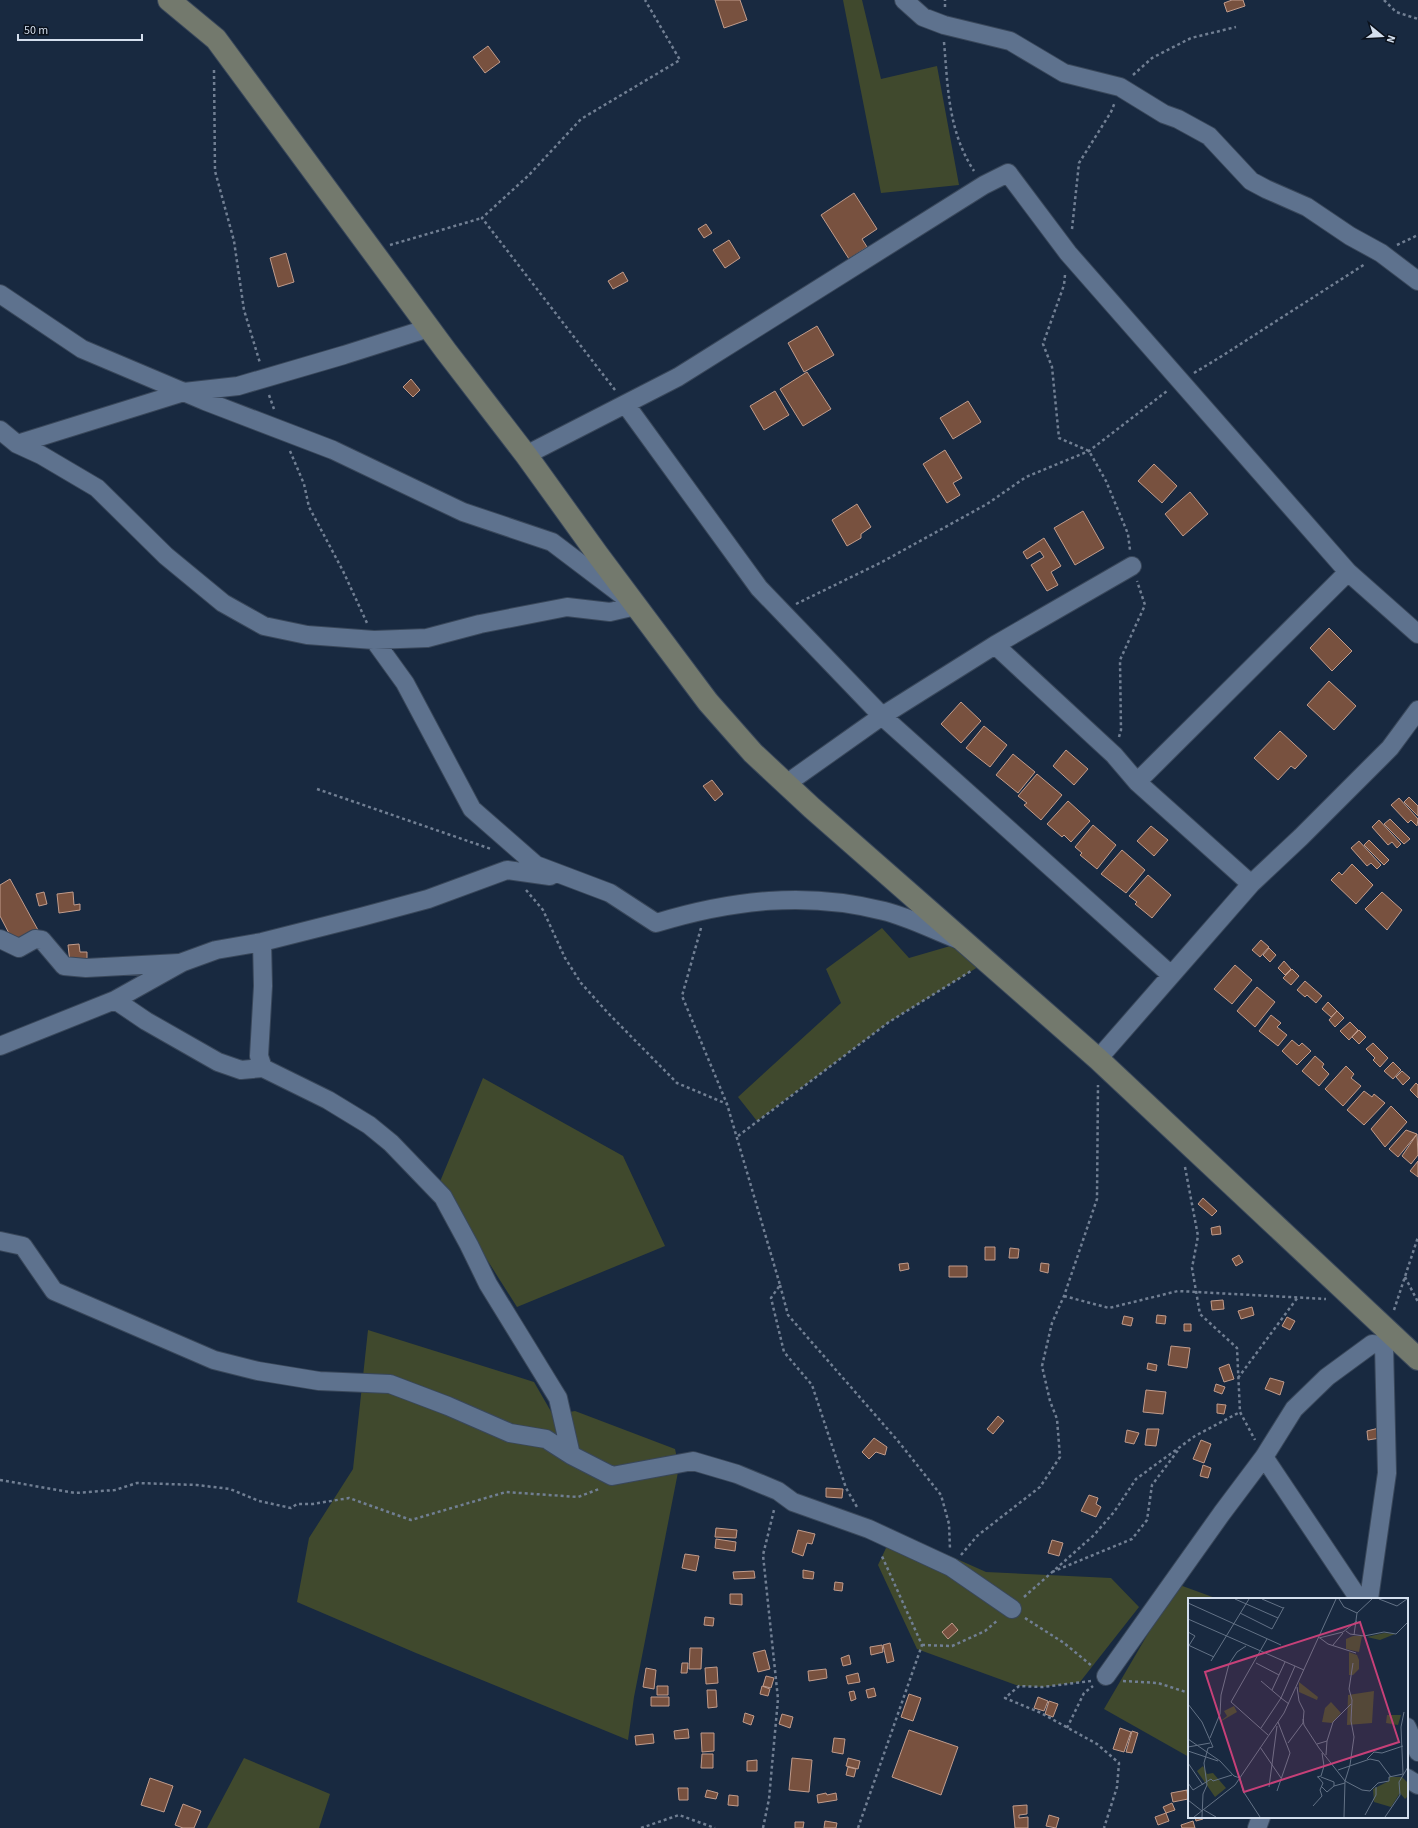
<svg xmlns="http://www.w3.org/2000/svg" width="1418" height="1828" viewBox="0 0 1418 1828" font-family="'Source Sans 3',sans-serif">
<rect width="100%" height="100%" fill="#182940"/>
<path fill="#40492d" d="M843,0h19l19,79 56,-13 22,119 -78,8z
M882,928l27,30 55,-16 22,20 -97,60 -132,99 -19,-24 103,-94 -15,-34z
M483,1078l140,78 42,90 -148,61 -78,-123z
M368,1330l166,52 19,33 22,-4 100,38 4,18 -45,230 -6,43 -212,-87 -119,-51 12,-64 44,-69z
M894,1531l92,41 125,6 28,29 -59,75 -37,5 -24,-1 -102,-37 -39,-84z
M1177,1584l41,15h-29v158l-85,-48z
M244,1758l86,36 -11,34h-112z"/>
<path fill="#78513f" stroke="#c19c8c" d="M715,0h25l7,20 -23,8z
M1232,0h11l2,6 -18,6 -3,-9z
M488,46l12,16 -15,11 -12,-16z
M854,193l23,36 -15,10 5,8 -18,12 -28,-44z
M706,224l6,9 -8,5 -6,-9z
M729,240l11,18 -15,10 -12,-18z
M286,253l8,29 -16,5 -8,-29z
M623,272l5,9 -15,8 -5,-8z
M817,326l17,29 -30,17 -16,-29z
M807,372l24,37 -28,17 -23,-37z
M411,379l9,11 -7,7 -10,-10z
M775,391l14,24 -25,15 -14,-24z
M968,401l13,21 -28,17 -13,-21z
M945,450l17,28 -9,5 7,12 -13,8 -24,-39z
M1154,464l23,22 -15,17 -24,-22z
M1190,492l18,22 -25,22 -18,-22z
M857,504l14,23 -10,7v4l-14,8 -15,-26z
M1083,511l21,37 -29,17 -21,-37z
M1044,538l17,28 -10,6 7,13 -11,6 -16,-26 13,-8 -4,-6 -13,8 -4,-7z
M1329,628l23,23 -20,20 -22,-23z
M1329,681l27,25 -22,24 -27,-25z
M961,702l20,19 -20,22 -20,-19z
M984,726l23,19 -17,22 -24,-19z
M1280,731l27,25 -12,13 -4,-3 -13,14 -24,-22z
M1066,750l22,19 -14,16 -21,-19z
M1013,754l22,18 -17,21 -22,-18z
M1037,774l25,21 -21,25 -17,-15 3,-2 -9,-7z
M712,780l11,14 -8,7 -12,-15z
M1409,797l9,9v10l-14,-14z
M1399,798l19,21 -1,7 -6,-6 -3,3 -17,-18z
M1068,801l22,20 -19,21 -7,-7 -2,2 -15,-13z
M1390,819l20,20 -6,5 -20,-20z
M1379,820l22,24 -4,4 -5,-6 -4,3 -16,-18z
M1093,825l23,20 -19,24 -17,-14 2,-2 -7,-6z
M1151,826l17,14 -14,16 -17,-15z
M1369,840l20,20 -5,5 -20,-20z
M1359,841l22,24 -4,4 -6,-6 -4,3 -16,-18z
M1122,850l23,20 -19,23 -25,-19z
M1352,864l21,21 -17,19 -25,-24 8,-8 3,3z
M1148,875l23,20 -19,23 -17,-14 2,-2 -8,-6z
M10,879l28,51 -24,13 -14,-27v-31z
M44,892l3,12 -8,2 -3,-12z
M73,892l1,13 6,-1v6l-21,3 -2,-19z
M1382,892l20,18 -15,20 -22,-21z
M1261,940l8,7 -9,10 -8,-7z
M79,944l1,8h7v9l-17,2 -2,-18z
M1269,948l7,7 -6,7 -7,-7z
M1284,961l7,8 -6,6 -7,-7z
M1235,965l17,15 -20,24 -18,-15z
M1292,969l7,7 -8,9 -8,-7z
M1305,981l17,15 -6,7 -9,-8 -2,2 -8,-7z
M1257,987l18,15 -20,25 -18,-16z
M1328,1002l9,9 -6,6 -9,-8z
M1337,1011l7,7 -9,9 -6,-7z
M1271,1015l10,8 -4,4 10,8 -9,11 -19,-15z
M1350,1022l8,8 -9,10 -9,-9z
M1359,1030l7,7 -7,7 -7,-7z
M1292,1040l7,6 3,-3 9,8 -14,14 -15,-14z
M1373,1043l15,15 -8,9 -7,-7 2,-2 -9,-9z
M1315,1056l9,8 -2,3 7,7 -10,12 -17,-15z
M1393,1062l8,8 -8,9 -9,-8z
M1346,1066l8,8 -3,4 10,8 -18,20 -18,-17z
M1402,1071l8,7 -7,7 -7,-8z
M1416,1083l2,2v13l-8,-8z
M1364,1091l8,6 2,-3 11,9 -21,22 -17,-15z
M1391,1106l16,16 -22,25 -14,-18z
M1406,1130l11,4 -19,23 -9,-8z
M1417,1134l1,21 -7,9 -9,-8z
M1418,1161v16l-8,-6z
M1203,1198l14,13 -5,5 -14,-12z
M1220,1226l1,8 -9,1 -1,-7z
M985,1247h10v13h-10z
M1010,1248l9,1 -1,9h-9z
M1239,1255l4,7 -7,4 -4,-7z
M908,1263l1,6 -9,2 -1,-7z
M1041,1263l8,1 -1,9 -8,-2z
M949,1266h18v11h-18z
M1223,1300l1,9 -12,1 -1,-9z
M1252,1307l2,8 -13,4 -3,-8z
M1157,1315l9,1 -1,8 -9,-1z
M1124,1316l9,2 -2,8 -9,-2z
M1287,1317l8,4 -5,9 -8,-4z
M1184,1324h7v7h-7z
M1171,1346l19,2 -3,20 -19,-3z
M1148,1363l9,2 -1,6 -9,-2z
M1229,1364l5,15 -10,3 -5,-14z
M1270,1378l14,4 -4,13 -15,-6z
M1216,1384l9,3 -3,7 -8,-3z
M1146,1390l20,2 -3,22 -20,-2z
M1217,1404l9,1 -2,9 -7,-1z
M998,1416l6,5 -11,13 -6,-5z
M1379,1428l1,10 -12,2 -1,-9z
M1147,1429h12l-3,17 -11,-1z
M1127,1430l12,3 -5,11 -9,-2z
M874,1438l13,9 -2,8 -9,-3 -7,7 -7,-7z
M1201,1440l10,4 -7,19 -11,-4z
M1203,1465l8,3 -3,10 -8,-2z
M826,1488l17,1 -1,9 -16,-1z
M1089,1495l9,3 -2,6 5,3 -5,10 -15,-6z
M716,1528l21,2 -1,8 -21,-1z
M798,1530l17,4 -3,10 -5,-1 -4,13 -11,-4z
M716,1539l20,3 -1,9 -20,-3z
M1052,1540l11,3 -4,13 -11,-3z
M685,1554l14,2 -3,15 -14,-3z
M803,1570l11,2 -1,7 -10,-1z
M754,1571l1,7 -21,1 -1,-7z
M835,1582l8,1 -1,8 -8,-1z
M730,1594h12v11l-12,-1z
M705,1617l9,1 -1,8 -9,-1z
M952,1623l6,7 -10,9 -6,-7z
M890,1643l4,18 -7,2 -4,-18z
M882,1645l1,7 -12,3 -1,-8z
M690,1648h12l-1,21h-12z
M765,1650l5,19 -12,3 -5,-19z
M849,1655l2,9 -8,2 -2,-8z
M682,1663h6l-1,10h-6z
M717,1667l1,16 -12,1 -1,-16z
M646,1668l10,2 -2,19 -11,-2z
M826,1669l1,9 -18,3 -1,-10z
M858,1673l2,9 -12,2 -2,-8z
M766,1676l8,2 -3,10 -8,-2z
M657,1686h11v9h-11z
M762,1686l8,3 -2,7 -8,-2z
M874,1688l2,8 -8,2 -2,-8z
M707,1690h9l1,17 -9,1z
M854,1691l2,8 -5,2 -2,-9z
M909,1694l12,4 -8,23 -12,-4z
M651,1697h18v9h-18z
M1038,1697l10,4 -4,10 -10,-3z
M1049,1701l9,3 -5,13 -8,-3z
M745,1713l9,3 -3,9 -8,-3z
M782,1714l11,3 -3,11 -11,-4z
M1120,1728l11,4 -7,20 -11,-3z
M688,1729l1,9 -14,1 -1,-8z
M909,1730l49,17 -17,48 -49,-18z
M1132,1731l6,2 -6,20 -6,-1z
M701,1733h13v18l-12,1z
M653,1734l1,9 -18,2 -1,-9z
M834,1738l11,1 -2,15 -11,-2z
M702,1754h11v14h-12z
M792,1758l20,2 -3,32 -20,-2z
M848,1758l12,3 -2,8 -12,-3z
M757,1760v11h-10v-10z
M848,1767l8,2 -2,8 -8,-2z
M150,1778l23,8 -9,26 -23,-7z
M678,1788h10v12h-9z
M707,1790l11,3 -2,6 -11,-2z
M1187,1790l1,9 -15,3 -2,-9z
M826,1793l1,2 9,-2 1,7 -19,3 -1,-8z
M729,1795l9,1v10l-10,-1z
M1172,1803l3,7 -9,3 -3,-6z
M183,1804l18,7 -7,17h-11l-8,-3z
M1027,1805v9l-8,1v3l9,-1v11h-13l-2,-22z
M1166,1813l3,8 -11,4 -3,-8z
M1049,1815l10,3 -3,10 -10,-2z
M1195,1817h8v2l-7,2z
M825,1821l12,2 -1,5h-12z
M1193,1821l2,7h-13l-1,-3z
M795,1822h9l-1,6h-8z"/>
<g fill="none" stroke-linecap="round" stroke-linejoin="round">
<g stroke="#39475a" stroke-width="20">
<path id="street" d="M904,0l19,17 21,8 66,16 54,32 56,14 44,27 14,5 31,17 42,45 15,8 41,18 43,29 31,17 37,28
M0,294l82,55 123,52 128,49 130,62 89,30 70,53
M626,405l133,183 123,128 -96,68
M0,430l17,14 24,11 56,33 69,68 57,47 41,23 43,9 67,5 53,-2 53,-14 87,-17 43,5 26,-6
M17,444l167,-52 54,-6 106,-31 85,-27
M526,455l152,-78 306,-192 24,-12 60,80 280,319 70,62
M1132,566l-137,79 -113,71 289,259
M374,640l31,43 67,126 64,56 74,28 46,30c76,-23 150,-32 228,-12 25,6 49,19 73,28
M995,645l119,110 23,27 114,102
M1137,782l211,-210
M0,939l19,9 16,-9 7,1 22,26 22,2 93,-5
M262,942l1,44 -4,70 4,12 65,32 41,25 22,18 52,54 26,48 19,39 70,114 13,57
M115,1000l31,21 72,41 23,8 22,-2
M0,1046l115,-46 68,-38 33,-12 46,-8 99,-25 67,-18 79,-29 43,6
M1098,1059l153,-175 50,-47 89,-89 28,-38
M0,1241l23,5 31,45 160,69 44,11 61,10 71,3 58,22 62,27 36,6 25,16 41,21 81,-15 44,13 41,17 15,11 76,27 82,38 61,42
M1264,1457l95,142
M1369,1599l18,-126 -3,-128 3,-12
M1106,1676l116,-163 42,-56 30,-48 33,-32 45,-33 12,1
M1407,1727l11,25
M1407,1778l11,7
M1257,1828l4,-11"/>
</g>
<g stroke="#39475a" stroke-width="24">
<path id="secondary" d="M169,0l47,39 230,312 80,104 72,100 110,147 45,51 59,55 286,251 320,300"/>
</g>
<path stroke="#717f93" stroke-width="2.5" stroke-dasharray="3 3" stroke-linecap="butt" d="M1384,0l12,12 22,7
M945,7v-7
M944,42c4,46 4,89 30,129
M214,70l1,101 19,70 10,69 16,53
M1133,75l19,-17 39,-20 45,-11
M1072,229l7,-66 32,-51 4,-10
M390,245l92,-27
M1397,245l21,-10
M1065,275l-1,10 -21,59 9,23 7,71 30,13 17,30 22,53 2,16
M1194,373l28,-17 143,-92
M615,390l-133,-172 47,-43 52,-56 99,-59 -35,-60
M269,395l5,14
M290,451l14,33 5,23 34,64 24,52
M796,604l86,-42 105,-58 39,-27 63,-26 78,-60
M1119,737l2,-7 -1,-70 25,-55 -8,-24
M317,789l174,60
M526,890l17,20 22,48 16,25 27,30 69,70 50,21
M701,928l-19,68 45,108 53,181 -9,13 13,54 28,33 34,103 11,19
M738,1136l151,-114 82,-51
M1185,1167l13,69 -6,32 8,46 37,34 3,64 15,28
M1405,1277l13,25
M780,1285l8,30 110,126 43,54 8,29 1,25
M1064,1296l45,12 69,-17 148,8
M1394,1310l24,-73
M1238,1378l60,-81
M0,1480l75,13 40,-3 22,-7 60,2 33,4 29,12 32,7 6,-4h16l36,-6 62,22 95,-28 72,5 21,-8
M961,1555l16,-19 63,-49 20,-30 -3,-38 -7,-18 -8,-35 10,-43 12,-27 33,-97 1,-114
M1052,1572l80,-33 15,-19 5,-35 27,-36
M1024,1597l70,-62 20,-23 22,-33 59,-43 45,-24
M1025,1618l39,25 28,23
M922,1645l30,1 33,-15 13,-11
M1091,1681l-48,6 -24,-1 -14,12 36,15 56,31 22,19 -2,24 -13,41
M1123,1681l35,2 31,10
M1067,1728l17,-35 9,-7
M641,1828l38,-13 36,13
M763,1828l6,-29 9,-100 -15,-144 11,-45
M858,1828l64,-183 -41,-91"/>
<use href="#street" stroke="#5e728e" stroke-width="18"/>
<use href="#secondary" stroke="#73796d" stroke-width="22"/>
</g>
<g transform="translate(1188 1598)">
<rect width="220" height="220" fill="#182940"/>
<path d="M196,35l11,1 -15,6 -13,-3zM165,38h9l-3,16 -13,-3v-10zM161,54l8,3 2,5v9l-6,6h-4zM111,84l19,15 -1,3 -18,-8zM186,93l-2,32 -25,2 1,-30zM143,104l10,11 -9,10 -10,-1 3,-14zM46,108l3,6 -19,11 9,-7 -3,-5zM199,117h14l-3,10 -12,-2zM15,168l4,8 6,-1 13,15 -11,9 -18,-26zM201,179h13l6,6v13l-3,3 -5,-6 -9,14 -17,-5 -1,-13 16,-8z" fill="#40492d"/>
<path fill="none" stroke="#637286" stroke-width="1" d="M47,1l43,19M74,1l21,9M151,1l5,8 13,6M191,1l18,7 10,-7M0,5l93,42M52,15l32,16 12,-22M169,15l15,-14M0,21l116,51M158,33l4,3 14,2 20,-4 12,2 12,-12M0,34l7,4 -7,11M166,37l3,-22M131,40l24,-6 14,-11M132,40l8,6 28,9M79,41l-36,63 37,33M0,47l26,12M145,47l10,-12M23,63l38,-62M68,65l23,12M73,83l20,17 14,-32M84,92l13,-28M0,106l14,18 11,25 -5,1 -4,15 3,22 -4,9 -1,23M115,121l1,6 15,23 26,33 17,9 8,1 8,-8 11,-2v-4l14,-3 -2,-47 3,-15M73,130l20,-30 8,6M22,140l10,-24 1,-19 8,-31 8,-12 9,-6M0,141l32,22 14,15 6,2 3,13 17,26M100,145l15,-20 1,-12 -5,-10 -2,-14M129,146l10,-3 6,-19 18,-18M0,149l22,-4M72,149l21,31M0,153l30,10M138,157l1,-14M179,161l7,-7 8,1 21,-7M0,165l15,22M150,172l32,-11 9,2 12,16M129,179l4,-1 3,-10 -2,-13M133,179l13,5v4M0,185l5,7 18,-11 2,2 19,-6M81,189l8,-61M134,189l5,5 7,-6 11,-3M89,193l13,-38 -12,-31M0,202l14,11M125,208l9,-10 -2,-6 3,-7 -5,-6M16,212l12,7M177,217l11,-20v-8M6,219l41,-32 49,-72 52,-114M156,219l1,-36 5,-16 4,-28 -3,-16 1,-21 -3,-11 4,-26M197,219l15,-22 -1,-13 9,-15"/>
<path fill="#c64078" fill-opacity="0.15" stroke="#c64078" stroke-width="2" d="M172,24l39,120 -155,50 -39,-120z"/>
<rect width="220" height="220" fill="none" stroke="#d4dfee" stroke-width="2"/>
</g>
<g transform="translate(1382 36) rotate(108)" stroke="#0a111c" stroke-width="3" paint-order="stroke">
<path d="M0-3L7 15L0 10L-7 15Z" fill="#d4dfee"/>
<text y="-6" font-size="11" font-weight="bold" text-anchor="middle" fill="#d4dfee">N</text>
</g>
<path d="M18 34v6h124v-6" fill="none" stroke="#d4dfee" stroke-width="2"/>
<text x="24" y="34" font-size="12" fill="#d4dfee" stroke="#0a111c" stroke-width="3" paint-order="stroke">50 m</text>
</svg>
